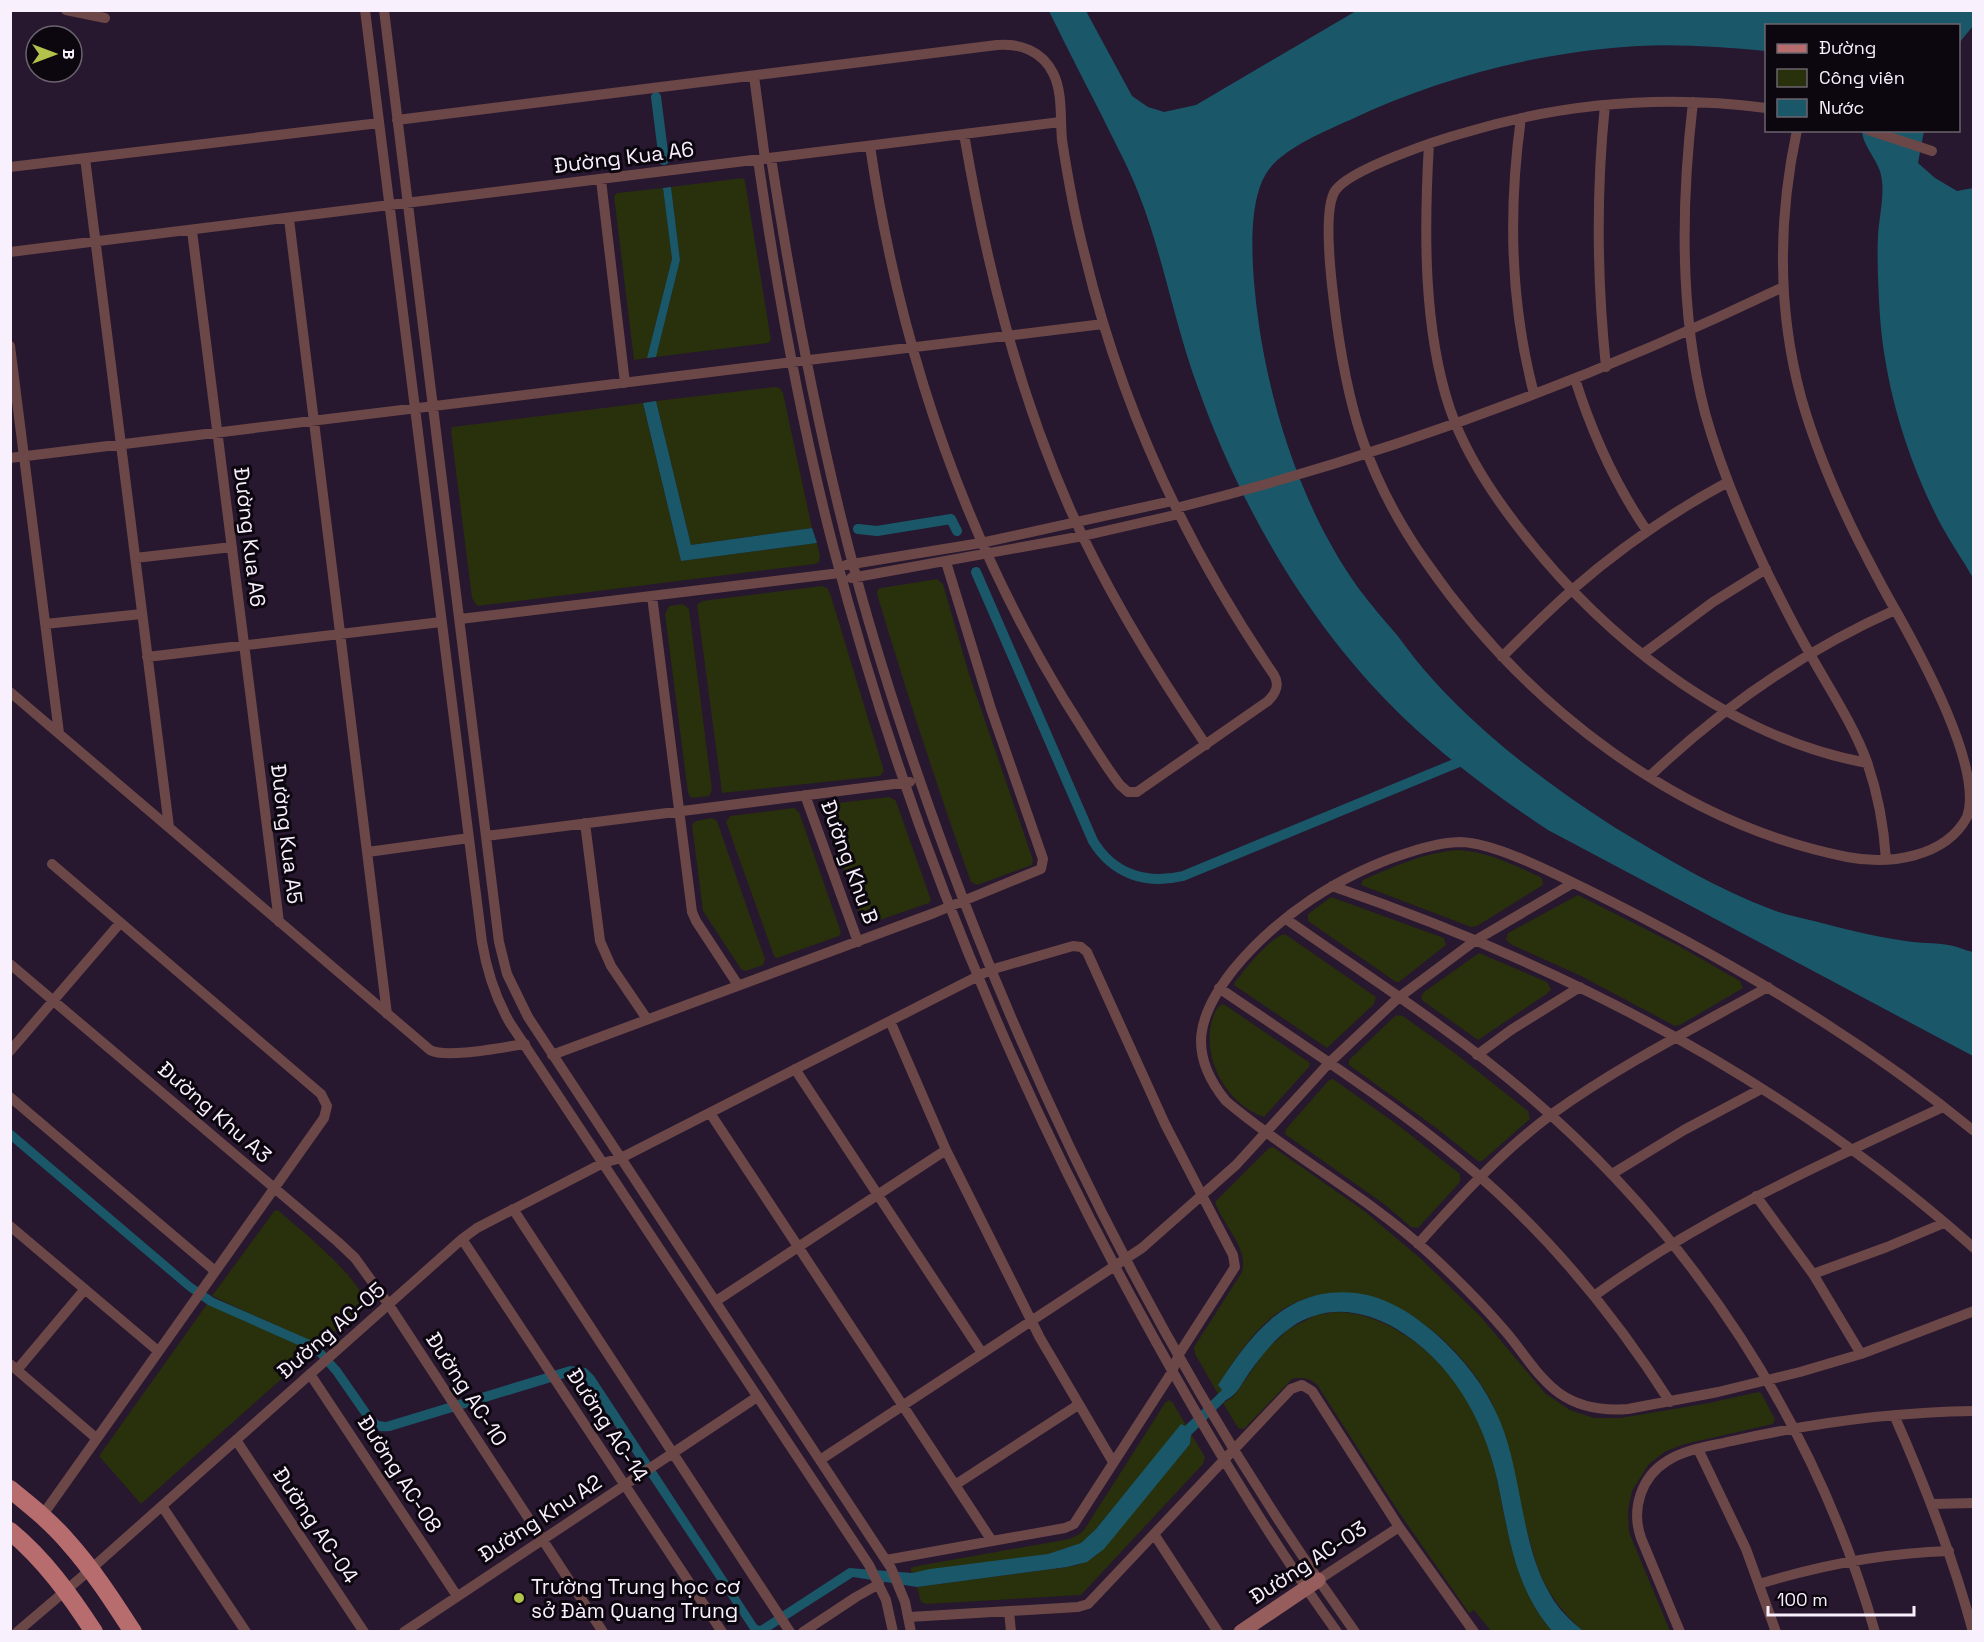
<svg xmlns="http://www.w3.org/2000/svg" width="1984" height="1642" viewBox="0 0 1984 1642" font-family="'Space Grotesk',sans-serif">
<rect width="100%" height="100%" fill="#27172f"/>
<path fill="#28300c" d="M743,178l2,3 26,159 -3,3 -112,14 24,-97 -9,-73z
M663,188l9,71 -25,99 -13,2 -20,-164 3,-3z
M775,387l5,1 3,5 29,135 -121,17 -35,-144z
M643,403l38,158 136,-18 3,13 -1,6 -4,2 -338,42 -5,-8 -21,-166 1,-5z
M937,579l6,5 26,90 64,186 -1,5 -55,20 -6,-3c-34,-95 -65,-191 -94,-288l1,-5 3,-1z
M822,586l5,2 3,5 54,178 -4,5 -158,17 -25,-188 5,-4z
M683,604l6,5 23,181 -3,6 -18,2 -3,-5 -23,-179 4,-8z
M890,797l6,4 35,99 -2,3 -64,22 -3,-5 -39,-111 5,-5z
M794,808l5,4 42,120 -2,4 -62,22 -3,-2 -48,-134 4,-6z
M712,818l5,3 48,138 -2,6 -18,6 -4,-2 -38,-58 -11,-86 4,-4z
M1458,850c29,1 58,16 84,28l1,7 -66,41 -6,1 -110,-42 2,-5c30,-13 62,-28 95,-30z
M1578,895l101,51 61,35 3,7 -63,37 -5,1 -96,-51 -67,-30 -6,-5 2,-7z
M1331,897l113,41 2,7 -47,37h-3l-88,-61v-7z
M1285,934l91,63 -2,7 -47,44 -93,-63 1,-3c10,-13 35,-45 50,-48z
M1479,953l68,29 4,7 -3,4 -70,47 -55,-39 -2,-4 3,-5z
M1222,1004l3,1 85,58 -1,4 -45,50c-36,-12 -61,-55 -53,-93 2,-7 4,-16 11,-20z
M1396,1015l7,1 53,38 72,57 2,8 -48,42h-4l-43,-34 -86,-62v-5z
M1333,1079l65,46 62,49v8l-42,46 -7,-1 -27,-23 -99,-70 1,-5 43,-49z
M1273,1147l90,63 57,48 61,59 64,76 25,17 24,8h26l89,-15 49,-11 3,1 14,26 -2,5 -88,20 -19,7 -17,13 -17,27 -4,20 1,21 41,99h-87c-21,-19 -36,-38 -46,-65 -11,-38 -21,-76 -32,-114 -4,-16 -6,-34 -13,-49 -38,-74 -136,-147 -216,-89 -25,19 -41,45 -58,71l5,4 -5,5 -23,-40 -1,-7 48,-75c7,-24 -20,-48 -27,-70l54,-54z
M275,1210l4,1c17,15 90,73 85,95l-45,39 -107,-49z
M207,1304l106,47 -172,153 -42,-48z
M1336,1312c31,1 54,12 79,30 35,27 62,65 74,107 19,64 18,129 63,182h-61l-17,-21 -5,3 -71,-102 -80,-125c-7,-8 -16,-9 -26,-7l-48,50 -6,-1 -15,-25 10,-6 33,-47 23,-21 27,-14z
M1169,1400l4,3 13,22 -1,2 -4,-2 -85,104 -15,14 -33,11 -137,19v-5l6,-2 152,-27 9,-4 6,-5 81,-127z
M1191,1434l14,23 -2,7 -122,131 -155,9 -5,-2 -4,-15 150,-20 11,-2 18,-9 94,-112z"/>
<path fill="#1a5869" d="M1049,11h37l46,85 16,11 16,5 32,-7 160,-94h617v15l-14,17 -1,-17h-192v25c-42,-4 -85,-7 -128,-5 -99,6 -198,31 -288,74 -25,11 -63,27 -80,48 -29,35 -15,133 -8,176 15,85 46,174 97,245 12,16 25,31 38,46 12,16 24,32 38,47 51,56 115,104 179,145 51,31 103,62 159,83 13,5 28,8 41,11 31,8 61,16 92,20 17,3 36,1 51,6 6,2 11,4 16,5v104l-425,-226c-50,-33 -97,-68 -141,-109 -96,-91 -166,-212 -210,-336 -23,-63 -34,-130 -59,-193 -10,-26 -24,-51 -36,-76 -18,-35 -36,-70 -53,-105z
M1862,131h62l-6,32 17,15 22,13 16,-3v390c-10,-18 -23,-36 -33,-55 -35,-68 -58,-146 -61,-223 -1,-22 -2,-43 -1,-64 1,-18 6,-37 4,-55 -1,-19 -19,-33 -20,-50z
M671,187l9,73 -24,97 -9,1 25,-99 -9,-71z
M656,401l35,144 121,-17 5,15 -136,18 -38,-158z
M10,1128l182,155 22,15 103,45 23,25 34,49 5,4 7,1 184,-56 16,2 8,8 163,249 3,1 89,-58 63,5 18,-4 118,-15 33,-11 15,-14 85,-105 4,2 37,-36 -4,-5c33,-51 70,-100 138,-92 31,4 57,21 80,41 27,24 50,53 64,87 22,53 21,125 50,173 8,15 20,26 33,37h-31c-38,-44 -43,-96 -55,-152 -14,-61 -46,-118 -102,-151 -23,-13 -51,-21 -78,-13 -30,8 -51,34 -68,58 -7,10 -12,22 -23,27l-35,35 -1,9 -86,105 -17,13 -20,5 -150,20 -64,-10 -84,54h-18l-167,-252 -13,-3 -181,55c-10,1 -16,0 -23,-8l-34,-49 -19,-22 -106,-47 -21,-15 -176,-149z"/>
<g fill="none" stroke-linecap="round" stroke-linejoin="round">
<path stroke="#1a5869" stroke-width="10" d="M656,97l8,63
M858,529l19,2 74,-12 6,12
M976,572l117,269c20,33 53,44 90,35l286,-118"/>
<path stroke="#6b4747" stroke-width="10" d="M66,10l39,8
M365,10l117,932c5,30 13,55 28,81l359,542 17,35 7,32
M384,10l115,932 8,32 21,43 363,551 14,34 6,30
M754,76l11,83
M1693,102c-12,102 -14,211 12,311 15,54 37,106 61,157 14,28 28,57 44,84 20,36 43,70 57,108 11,32 17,65 19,98
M1605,105c-9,87 -8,175 1,262
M1766,108c-100,-13 -202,-5 -299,24 -26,7 -118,37 -132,59 -12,19 -4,87 -1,111 12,102 32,175 92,260 98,142 250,261 421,295 41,8 98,1 120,-40 17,-48 -47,-163 -71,-206 -13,-22 -25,-46 -37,-69 -23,-46 -44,-95 -58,-145 -24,-89 -23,-178 -4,-267
M1521,118c-13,93 -11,185 13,276
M397,120l600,-75c23,-2 45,6 56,28 10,19 7,47 9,67 6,39 13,78 23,116 36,150 102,292 189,419 6,10 2,18 -6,26l-131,91h-9l-8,-7c-20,-26 -37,-56 -55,-84 -104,-170 -166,-358 -195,-555
M1868,130l64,21
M964,134c22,129 53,255 106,375 37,83 85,161 136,236
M1429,144c-5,85 -6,185 21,265 14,41 39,80 65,114 85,112 211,214 352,240
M85,158l84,669
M771,158c22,141 48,280 85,418 25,93 56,185 89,275 102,276 238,541 410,781
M758,160c19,130 42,259 75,386 69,266 174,524 306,765 60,110 124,219 198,321
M10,167l369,-44
M601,180l24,203
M289,219l98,795
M192,231l87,691
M10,252l1050,-130
M10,346l49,387
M1575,379c17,54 40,105 72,152
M10,458l1093,-134
M1176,508c209,-52 412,-128 607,-221
M135,558l97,-11
M846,565l135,-22 191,-42
M851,578l232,-42 96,-22
M652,596l40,316 4,9 42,64
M460,619l380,-46
M45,624l97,-10
M1643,654l70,-52 53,-33
M147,657l294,-35
M1502,657c23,-23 46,-46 70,-67 48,-42 100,-78 156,-108
M10,692l420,358c17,9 73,-3 95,-6
M1650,776c73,-69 153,-125 245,-166
M805,795l53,147
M585,823l15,118 11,25 36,53
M486,836l424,-54
M368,852l101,-14
M1332,886c234,80 457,197 642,362
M1286,919c81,57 167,111 242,176 164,140 288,329 347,537
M10,964l328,278 17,16 34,47 214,327
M1219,988c95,65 194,127 278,204 67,62 124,133 173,210
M890,1021l56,129 94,188 73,124
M10,1051l110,-128
M552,1055l382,-142 107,-44 2,-10 -52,-150 -45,-147
M1477,1055l34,-25 69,-43
M795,1069l187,284
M10,1097l205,174
M710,1113l282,428
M1974,1131c-120,-98 -253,-175 -390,-243 -31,-15 -89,-45 -123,-46 -18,0 -36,5 -54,11 -66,21 -130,63 -174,117 -36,46 -46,83 -7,131 65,55 141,95 204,153 26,24 52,50 76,78 17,20 32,46 53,61 21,15 44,18 69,16l90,-17 82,-20 61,-18 113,-43
M1612,1174l72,-44 77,-41
M1756,1196l57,78 48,80
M513,1209l277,423
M10,1226l148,125
M462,1239l260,393
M1418,1244c42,-47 84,-93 134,-130 68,-49 144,-87 216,-127
M1813,1274l74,-27 57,-24
M1594,1296c108,-79 229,-133 349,-189
M716,1301l230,-151
M10,1364l86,74
M17,1370l68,-81
M310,1374l147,222
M1894,1415c31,70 59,142 79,217
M236,1440l128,192
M1698,1449l48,100 30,83
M820,1460l322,-212 94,-83 93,-102 69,-65 78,-58 97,-57
M955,1485l123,-80
M1932,1504l42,-1
M162,1506l84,126
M42,1516l282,-398 3,-12 -6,-12 -269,-230
M1154,1534l64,98
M1318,1580l81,-53
M1759,1584c62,-19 125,-31 190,-33
M1009,1611l2,21
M909,1617l169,-10 10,-3 203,-215 11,-4 10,6 87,136 75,105
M17,1632l74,-63 371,-330 15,-11 126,-65 18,-5 369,-188 83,-24 8,1 6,5 78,172 68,131 2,12 -56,87 -7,18 -98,152 -9,4 -179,32
M404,1632l353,-235
M803,1632l53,-35 23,-13
M1680,1632l-39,-94c-10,-29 0,-61 26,-77 18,-12 44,-15 65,-20 80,-18 160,-29 242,-30"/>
<path stroke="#965d5d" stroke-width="15" d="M1241,1632l77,-52"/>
<path stroke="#b76d6e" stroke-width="18" d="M10,1489c21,17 41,33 58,53 25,28 45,59 65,90
M10,1531c34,28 60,64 84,101"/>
</g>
<circle fill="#b2c34c" stroke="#0c060f" stroke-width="2" cx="519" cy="1598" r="6"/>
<g text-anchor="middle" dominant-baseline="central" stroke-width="6" stroke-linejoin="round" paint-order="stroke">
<g font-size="21" fill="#f9f0fd" stroke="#0c060f">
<text transform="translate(624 157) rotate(-7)">Đường Kua A6</text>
<text transform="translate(250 537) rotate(83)">Đường Kua A6</text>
<text transform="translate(287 834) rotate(83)">Đường Kua A5</text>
<text transform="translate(850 862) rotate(70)">Đường Khu B</text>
<text transform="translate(215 1112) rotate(41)">Đường Khu A3</text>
<text transform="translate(331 1330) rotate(-41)">Đường AC-05</text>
<text transform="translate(467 1389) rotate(57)">Đường AC-10</text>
<text transform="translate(608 1425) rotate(57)">Đường AC-14</text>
<text transform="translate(400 1474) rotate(57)">Đường AC-08</text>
<text transform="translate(540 1518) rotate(-33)">Đường Khu A2</text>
<text transform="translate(316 1525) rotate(56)">Đường AC-04</text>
<text transform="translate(1308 1562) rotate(-33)">Đường AC-03</text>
</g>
<g font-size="21" fill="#f9f0fd" stroke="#0c060f" text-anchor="start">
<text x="531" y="1586">Trường Trung học cơ<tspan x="531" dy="24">sở Đàm Quang Trung</tspan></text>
</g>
</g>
<rect width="1984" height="1642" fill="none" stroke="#f9f0fd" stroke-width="24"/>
<rect x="1765" y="24" width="195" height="108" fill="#0c060f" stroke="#6b646e" stroke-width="1.5"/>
<rect x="1777" y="44" width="30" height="9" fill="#b76d6e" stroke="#6b646e" stroke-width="1.5"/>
<text x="1819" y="54" font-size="18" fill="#f9f0fd">Đường</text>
<rect x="1777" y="69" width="30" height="18" fill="#28300c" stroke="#6b646e" stroke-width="1.5"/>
<text x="1819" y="84" font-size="18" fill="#f9f0fd">Công viên</text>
<rect x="1777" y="99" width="30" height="18" fill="#1a5869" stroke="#6b646e" stroke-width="1.5"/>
<text x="1819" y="114" font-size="18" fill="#f9f0fd">Nước</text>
<g transform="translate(54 54) rotate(90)"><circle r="28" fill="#0c060f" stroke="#6b646e" stroke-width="1.5"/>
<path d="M0-4.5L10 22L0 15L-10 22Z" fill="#b2c34c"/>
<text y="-9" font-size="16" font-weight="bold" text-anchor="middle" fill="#f9f0fd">B</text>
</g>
<path d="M1768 1606v9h146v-9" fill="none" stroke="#f9f0fd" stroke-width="3"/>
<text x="1777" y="1606" font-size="18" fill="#f9f0fd" stroke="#0c060f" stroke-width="4.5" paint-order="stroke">100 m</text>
</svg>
